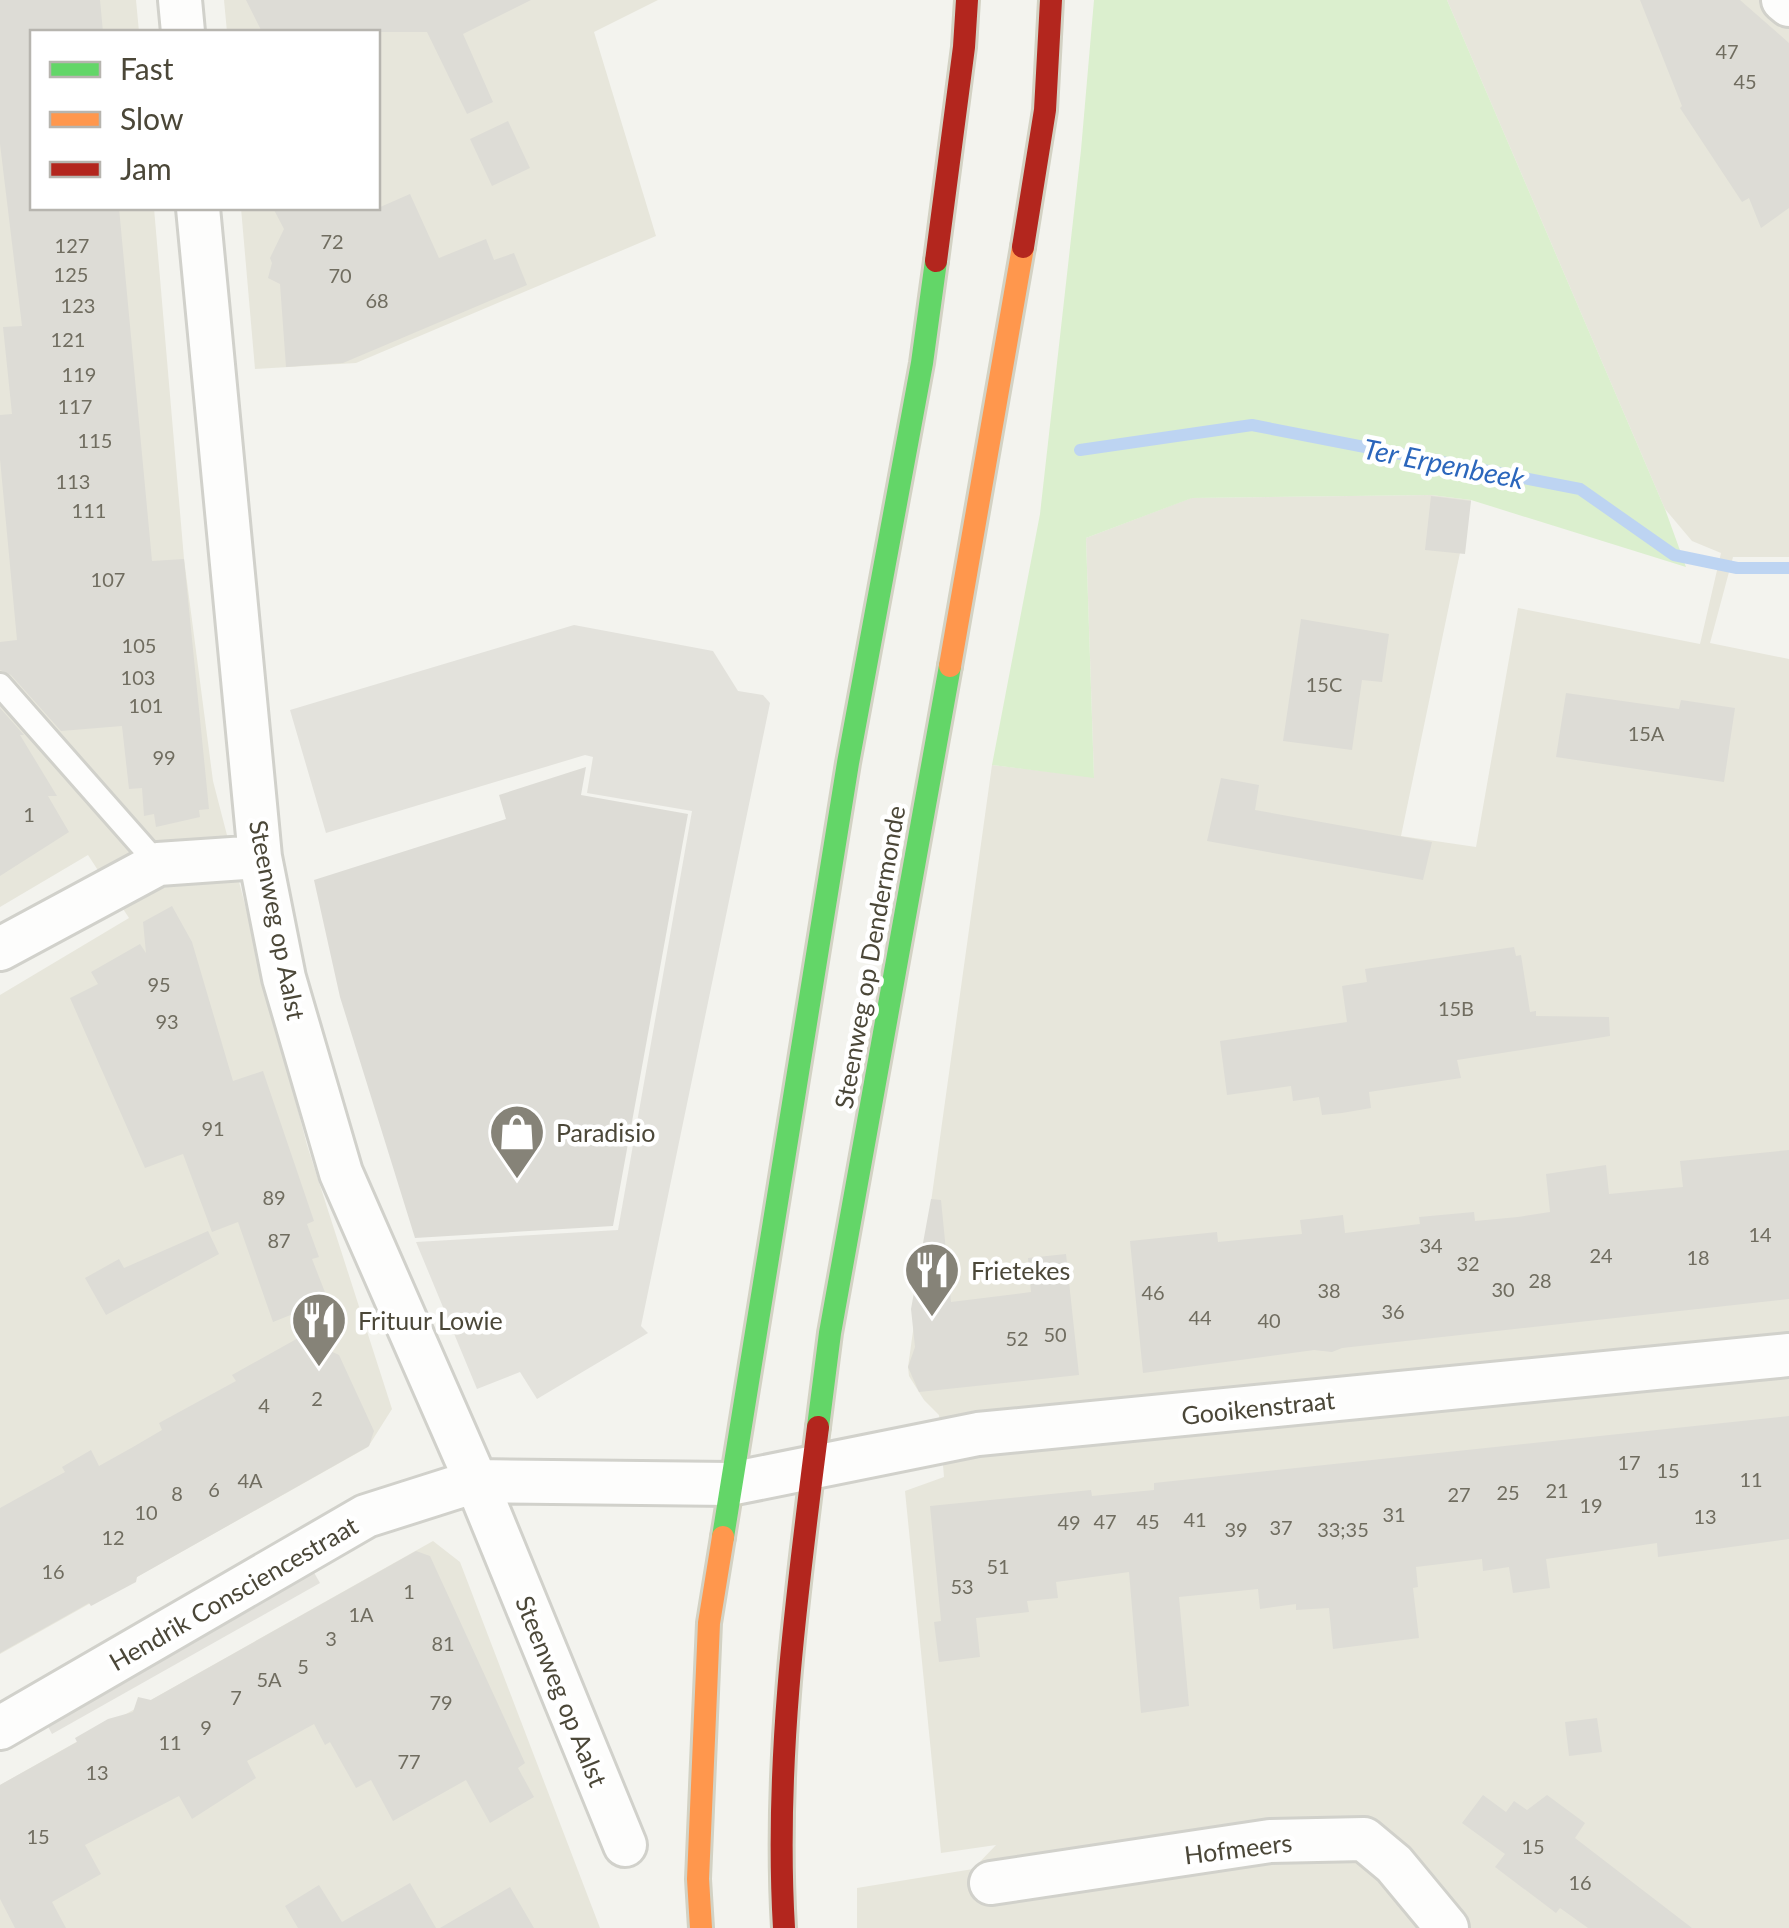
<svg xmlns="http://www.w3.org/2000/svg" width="1789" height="1928" viewBox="0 0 1789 1928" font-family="Lato,sans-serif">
<rect width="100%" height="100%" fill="#f3f3ee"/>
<path fill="#e7e6db" d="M0,0h136l3,32h-107v176h122l30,351 29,222 94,364 85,264 -24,38 -368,207v-659l129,-77 -41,-63 -88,52z
M224,0h434l-64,32 62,204 -300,127 -101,6 -14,-161h137v-176h-151z
M1447,0h342v557h-56l-23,86 79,16v1269h-932v-40l116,-19 23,-24 -55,8 -36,-362 39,-14 -5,-62 -15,-15 -15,-24 -1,-9 84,-602 102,12 -8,-239 105,-40 240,-3 40,5 -70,336 75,11 42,-239 182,36 21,-91 -29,-12 -27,-32z
M433,1541l27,21 140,366h-600v-143z"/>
<path fill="#dbefce" d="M1094,0h353l218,509 21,58 -215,-67 -40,-5 -239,3 -106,40 8,240 -102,-13 48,-251 41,-364z"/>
<path fill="#e3e2dc" d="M574,625l139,26 25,40 25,4 7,8 -129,623 7,7 -111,66 -17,-27 -43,17 -61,-147 202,-12 74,-419 -105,-18 6,-36 -8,-2 -259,78 -36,-123z
M312,1569l8,14 -268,151 -8,-15z"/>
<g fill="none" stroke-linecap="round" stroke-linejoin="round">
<path stroke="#bdd4f2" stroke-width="12" d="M1080,450l172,-25 328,64 94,66 63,13h52"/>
</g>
<path fill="#dddcd6" d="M0,0h100l3,32h-71v176h87l33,353 32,-2 25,250 -10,1 1,7 -44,10 -2,-13 -10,2 -2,-28 -13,1 -7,-63 -61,5 -50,-56 -11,-5v-28l17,-2 -17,-181v-44l12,-1 -9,-87 19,-1 -22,-182z
M246,0h285l-68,34 30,68 -26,12 -40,-82h-165z
M1640,0h100l49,43v165l-28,20 -12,-30 -7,4 -62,-94 2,-2z
M508,121l22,47 -38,18 -22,-47z
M410,194l29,64 47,-19 8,21 20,-7 13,32 -184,78 -57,4 -6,-83 -12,-6 4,-15 -2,-5 14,-29 -11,-21h105z
M1431,496l40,5 -6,53 -40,-4z
M1301,619l88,15 -7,48 -20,-2 -10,70 -69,-9z
M1566,693l113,16 2,-9 54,8 -11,74 -168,-25z
M0,708l24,27h-4l37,61h-9l21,36 -69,44z
M586,767l-5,28 107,19 -75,412 -198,12 -75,-241 -26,-117 192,-61 -7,-24z
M1221,778l38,7 -4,25 177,32 -9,38 -216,-39z
M172,906l20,36 41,139 30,-10 51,150 -7,3 12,33 -7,2 16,41 -55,22 -35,-100 -26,10 -29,-78 -38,14 -75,-170 28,-14 -7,-12 49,-28 6,9 -3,-31z
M1514,947l2,9 5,-1 9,57 6,-1v5l73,1 1,19 -153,24 4,18 -92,14 2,16 -29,5 -20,2 -3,-18 -26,4 -2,-15 -64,9 -7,-54 127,-19 -5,-36 25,-4 -2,-13z
M1789,1150v149l-447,49 -10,4 -18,-2 -171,23 -13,-132 87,-9 1,10 84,-8 -2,-14 43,-5 2,18 75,-9 -1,-7 55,-5 1,9 43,-4 32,-5 -4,-38 60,-9 3,29 74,-7 -3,-26z
M931,1199l10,1 10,102 80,-10 -3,-34 38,-4 13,121 -160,17 -11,-25 7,-20 -4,-38z
M208,1231l11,23 -113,61 -21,-37 34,-19 5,9z
M300,1337l39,18 35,76 -5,15 -232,131 -1,5 -45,24 -2,-3 -89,50v-145l65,-36 -3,-5 29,-17 8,16 34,-19 29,-17 -3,-7 77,-42 -4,-6z
M1789,1416v123l-131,18 -1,-14 -111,16 4,29 -37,5 -4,-26 -26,4 -1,-12 -66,8 2,20 -5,1 6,50 -86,11 -4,-41 -33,2v-6l-36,5 -2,-20 -79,8 10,109 -48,7 -12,-141 -73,10 2,16 -31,3 2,11 -53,6 4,39 -41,5 -5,-40 7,-1 -11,-115 161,-16 1,6 62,-6v-7z
M416,1551l14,5 95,207 -7,5 16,29 -44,26 -24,-43 -73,41 -22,-41 -15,8 -26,-46 -5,3 -11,-21 -67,37 9,17 -64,41 -13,-23 -94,49 16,29 -49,28 14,26h-51l-15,-29v-114l77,-43 -2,-4 33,-19 25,-7 5,-15 13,3z
M1597,1718l5,34 -33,4 -4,-34z
M1483,1795l23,17 8,-11 13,9 20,-15 38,28 -10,15 117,90h-104l-28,-20 -4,5 -61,-46 10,-13 -43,-31z
M410,1883l26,45h-138l-13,-22 34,-21 23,37z
M510,1887l24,41h-94z"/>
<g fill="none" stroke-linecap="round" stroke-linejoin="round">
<g stroke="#d1d1cb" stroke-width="28">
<path id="lane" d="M0,685l158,179"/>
</g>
<g stroke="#d1d1cb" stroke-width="48">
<path id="street" d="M180,0l3,32
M1783,0l6,5
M198,208l62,649 24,121 57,195 135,308 149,364
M0,949l158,-85 102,-7
M0,1728l366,-212 110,-35 254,3 248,-50 811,-79
M991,1883l279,-42 94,-2 30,25 53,64"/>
</g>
<g stroke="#d3d2c4" stroke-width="28">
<path id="fast" d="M818,1427l12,-94 120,-667
M723,1537l125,-774 74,-400 14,-102"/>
</g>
<g stroke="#d3d2c4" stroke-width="28">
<path id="slow" d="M950,666l73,-419
M701,1928l-3,-49 11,-256 14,-86"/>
</g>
<g stroke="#d3d2c4" stroke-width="28">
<path id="jam" d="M1023,247l22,-137 6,-110
M936,261l28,-214 3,-47
M784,1928c-10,-167 13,-336 34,-501"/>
</g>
<use href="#lane" stroke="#fdfdfc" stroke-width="22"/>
<use href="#street" stroke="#fdfdfc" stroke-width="42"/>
<use href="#fast" stroke="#63d668" stroke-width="22"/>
<use href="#slow" stroke="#ff974d" stroke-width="22"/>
<use href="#jam" stroke="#b3261e" stroke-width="22"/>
</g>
<defs>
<g id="shop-pin" transform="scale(2.875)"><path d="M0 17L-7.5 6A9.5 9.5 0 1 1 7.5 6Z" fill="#868378" stroke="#fff"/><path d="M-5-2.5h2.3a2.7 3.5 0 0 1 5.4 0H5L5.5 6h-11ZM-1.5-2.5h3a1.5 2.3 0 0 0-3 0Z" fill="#fff"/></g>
<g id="restaurant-pin" transform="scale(2.875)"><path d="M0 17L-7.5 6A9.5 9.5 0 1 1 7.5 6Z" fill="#868378" stroke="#fff"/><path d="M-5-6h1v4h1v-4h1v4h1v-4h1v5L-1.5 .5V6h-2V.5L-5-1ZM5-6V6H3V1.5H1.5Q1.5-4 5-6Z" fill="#fff"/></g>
</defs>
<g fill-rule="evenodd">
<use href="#shop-pin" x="517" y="1132"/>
<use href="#restaurant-pin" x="932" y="1270"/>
<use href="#restaurant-pin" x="319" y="1320"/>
</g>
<g text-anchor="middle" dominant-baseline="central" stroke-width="9" stroke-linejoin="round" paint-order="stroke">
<g font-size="20" fill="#706d60">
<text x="1727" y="51">47</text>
<text x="1745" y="81">45</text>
<text x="332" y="241">72</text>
<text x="72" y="245">127</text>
<text x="71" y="274">125</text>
<text x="340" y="275">70</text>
<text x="377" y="300">68</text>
<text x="78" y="305">123</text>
<text x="68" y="339">121</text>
<text x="79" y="374">119</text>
<text x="75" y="406">117</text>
<text x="95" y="440">115</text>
<text x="73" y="481">113</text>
<text x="89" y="510">111</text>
<text x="108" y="579">107</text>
<text x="139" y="645">105</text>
<text x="138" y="677">103</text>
<text x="1324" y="684">15C</text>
<text x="146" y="705">101</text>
<text x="1646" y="733">15A</text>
<text x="164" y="757">99</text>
<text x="29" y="814">1</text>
<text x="159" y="984">95</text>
<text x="1456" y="1008">15B</text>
<text x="167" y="1021">93</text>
<text x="213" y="1128">91</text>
<text x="274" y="1197">89</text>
<text x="1760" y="1234">14</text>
<text x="279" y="1240">87</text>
<text x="1431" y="1245">34</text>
<text x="1601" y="1255">24</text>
<text x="1698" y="1257">18</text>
<text x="1468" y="1263">32</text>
<text x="1540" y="1280">28</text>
<text x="1503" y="1289">30</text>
<text x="1329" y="1290">38</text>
<text x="1153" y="1292">46</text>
<text x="1393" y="1311">36</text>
<text x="1200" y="1317">44</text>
<text x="1269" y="1320">40</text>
<text x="1055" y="1334">50</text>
<text x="1017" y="1338">52</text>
<text x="317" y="1398">2</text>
<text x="264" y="1405">4</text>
<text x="1629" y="1462">17</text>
<text x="1668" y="1470">15</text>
<text x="1751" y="1479">11</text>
<text x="250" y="1480">4A</text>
<text x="214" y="1489">6</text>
<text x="1557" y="1490">21</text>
<text x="1508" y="1492">25</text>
<text x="177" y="1493">8</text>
<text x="1459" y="1494">27</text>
<text x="1591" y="1505">19</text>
<text x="146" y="1512">10</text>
<text x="1394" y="1514">31</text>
<text x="1705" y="1516">13</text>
<text x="1195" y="1519">41</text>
<text x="1105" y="1521">47</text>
<text x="1148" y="1521">45</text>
<text x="1069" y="1522">49</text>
<text x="1281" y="1527">37</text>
<text x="1236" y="1529">39</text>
<text x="1343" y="1529">33;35</text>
<text x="113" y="1537">12</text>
<text x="998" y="1566">51</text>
<text x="53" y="1571">16</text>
<text x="962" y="1586">53</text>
<text x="409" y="1591">1</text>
<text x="361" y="1614">1A</text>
<text x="331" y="1638">3</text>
<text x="443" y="1643">81</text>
<text x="303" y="1666">5</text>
<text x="269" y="1679">5A</text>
<text x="236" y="1697">7</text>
<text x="441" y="1702">79</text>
<text x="206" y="1727">9</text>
<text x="170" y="1742">11</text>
<text x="409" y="1761">77</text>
<text x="97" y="1772">13</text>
<text x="38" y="1836">15</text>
<text x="1533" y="1846">15</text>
<text x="1580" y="1882">16</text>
</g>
<g font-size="25" fill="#4b4738" stroke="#fff">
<text transform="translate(278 920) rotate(79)">Steenweg op Aalst</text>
<text transform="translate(869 957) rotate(-80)">Steenweg op Dendermonde</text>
<text transform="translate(1258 1407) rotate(-6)">Gooikenstraat</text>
<text transform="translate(233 1593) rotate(-30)">Hendrik Consciencestraat</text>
<text transform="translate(562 1691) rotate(68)">Steenweg op Aalst</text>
<text transform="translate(1238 1848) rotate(-7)">Hofmeers</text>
</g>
<g font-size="25" fill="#4b4738" stroke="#fff" text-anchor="start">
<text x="556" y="1132">Paradisio</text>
<text x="971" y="1270">Frietekes</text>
<text x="358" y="1320">Frituur Lowie</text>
</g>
<g font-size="28" font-style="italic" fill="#2b66bc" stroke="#fff">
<text transform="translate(1444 463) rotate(11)">Ter Erpenbeek</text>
</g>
</g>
<rect x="30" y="30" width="350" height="180" fill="#ffffff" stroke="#b7b5af" stroke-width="2.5"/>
<rect x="50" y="62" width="50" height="15" fill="#63d668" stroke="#b7b5af" stroke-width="2.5"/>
<text x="120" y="80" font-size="30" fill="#4b4738">Fast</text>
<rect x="50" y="112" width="50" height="15" fill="#ff974d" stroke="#b7b5af" stroke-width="2.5"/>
<text x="120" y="130" font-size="30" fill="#4b4738">Slow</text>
<rect x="50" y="162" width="50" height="15" fill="#b3261e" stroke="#b7b5af" stroke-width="2.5"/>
<text x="120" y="180" font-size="30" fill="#4b4738">Jam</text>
</svg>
